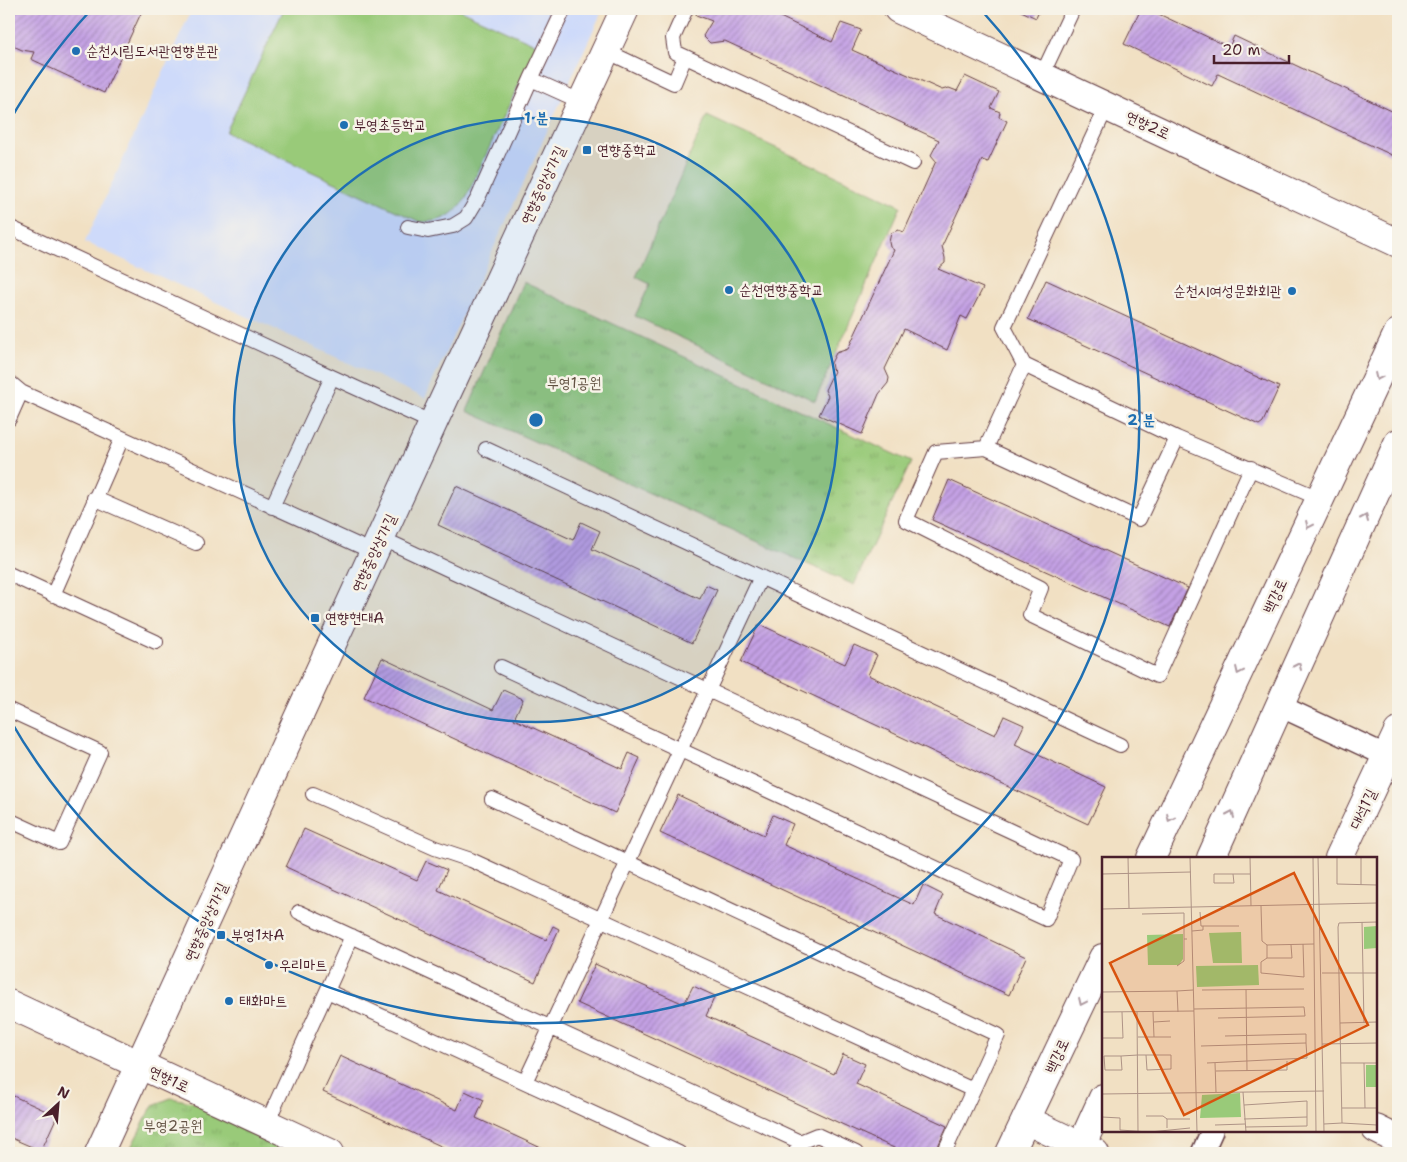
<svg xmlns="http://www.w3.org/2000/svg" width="1407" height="1162" viewBox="0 0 1407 1162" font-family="'Shantell Sans','Poor Story',sans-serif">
<defs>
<pattern id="park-tufts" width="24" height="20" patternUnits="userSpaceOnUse" patternTransform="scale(1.25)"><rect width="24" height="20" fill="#99ca79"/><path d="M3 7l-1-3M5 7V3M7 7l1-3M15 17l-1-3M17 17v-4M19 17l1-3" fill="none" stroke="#85ad69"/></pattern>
<pattern id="building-hatch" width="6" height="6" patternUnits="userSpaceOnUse" patternTransform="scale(1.25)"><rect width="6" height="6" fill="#c4a1e5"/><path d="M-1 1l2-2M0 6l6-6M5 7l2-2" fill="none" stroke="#a183ba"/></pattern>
</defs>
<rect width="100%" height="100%" fill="#f7f3e8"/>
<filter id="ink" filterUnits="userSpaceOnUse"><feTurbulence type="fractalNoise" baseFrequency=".02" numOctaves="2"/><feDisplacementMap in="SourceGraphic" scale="10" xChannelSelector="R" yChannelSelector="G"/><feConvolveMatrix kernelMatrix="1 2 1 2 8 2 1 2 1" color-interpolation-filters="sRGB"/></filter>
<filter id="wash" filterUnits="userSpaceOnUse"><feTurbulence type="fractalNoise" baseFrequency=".0096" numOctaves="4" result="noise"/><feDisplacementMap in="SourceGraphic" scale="20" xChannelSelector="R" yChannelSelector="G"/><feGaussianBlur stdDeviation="1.12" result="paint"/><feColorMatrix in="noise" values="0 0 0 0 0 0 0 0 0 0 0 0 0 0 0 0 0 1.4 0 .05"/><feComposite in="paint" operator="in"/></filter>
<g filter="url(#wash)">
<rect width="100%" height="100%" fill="#f1e0c3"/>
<path fill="#cedafa" d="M192,9h411l-178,389 -340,-156z"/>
<path fill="url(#park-tufts)" stroke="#727452" d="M523,282l388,180 -57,123 -387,-174z
M171,1098l21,4 114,51h-178l25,-48z"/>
<path fill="#99ca79" stroke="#727452" d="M284,9h174l79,36 -72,155c-16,18 -21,21 -45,22l-194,-90z
M707,116l194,90 -86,195 -180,-85 15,-32 -14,-7z"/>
<g id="blocks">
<path fill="url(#building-hatch)" d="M9,9h134l-39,84 -73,-34 3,-7 -12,-2 -13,-6z
M698,9h77l1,6 56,27 9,-19 20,7 -9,20 90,40 7,-2 8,3 8,-15 34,16 -8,16 9,4 -1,5 8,4 -19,41 -6,-2 -40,86 3,12v5l-7,6 45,19 -16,31 -6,-3 -14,34 -43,-21 -19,40 4,9 -1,5 -9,11 -17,40 -43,-19 9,-19 -3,-6 9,-19 -2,-2 -1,-6 5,-10 12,-4 46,-99 -4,-3 -1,-5 2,-9 7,-3 6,2 32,-71 -5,-6 8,-15 -214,-99 -15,2 -7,-7 9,-15 -16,-6z
M1017,9h23l-4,9z
M1141,9h7l81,38 5,-11 164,78v39l-2,4 -178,-83 -6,12 -88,-42z
M1046,280l233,107 -16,35 -4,3 -231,-106z
M949,480l239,108 -18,39 -238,-107z
M456,486l117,54 8,-18 19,9 -8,18 108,50 6,-14 11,5 -25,53 -254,-118z
M759,624l86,40 9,-19 23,10 -9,20 127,60 9,-19 20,9 -9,19 91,43 -18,37 -347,-162z
M382,658l111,52 10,-20 20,9 -9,20 108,50 7,-16 11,5 -25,55 -251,-116z
M678,795l86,40 9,-20 20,9 -9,21 130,60 9,-20 20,10 -8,19 91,43 -17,38 -349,-162z
M304,829l113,51 9,-19 21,9 -9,20 108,50 7,-14 6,3 -24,53 -249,-115z
M595,964l89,40 9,-18 22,10 -9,20 128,58 9,-20 22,10 -9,20 91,42 -12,27h-30l-328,-150z
M340,1056l117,54 8,-19 19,9 -8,18 76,35h-96l-133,-61z
M9,1094l48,22 -16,35 -32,-14z"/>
</g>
</g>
<g filter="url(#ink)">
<use href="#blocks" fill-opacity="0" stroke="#633c42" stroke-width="1"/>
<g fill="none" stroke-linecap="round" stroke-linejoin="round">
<g stroke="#633c42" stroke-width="16">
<path id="service" d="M686,9l-13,29 2,14 238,111
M606,51l68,32 11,-26
M1042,75l31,-66
M531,79l33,-70
M9,227l323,150 -60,130
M408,227l20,4 25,-5 13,-8 12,-20 53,-119 51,23
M1024,365l-20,-38 103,-221
M332,377l101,46
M9,382l12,10 352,160
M9,419l12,-27
M1177,438l-38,81 -153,-71 38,-83 153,73 144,61
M986,448l-50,4 -30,68 135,68 -11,27 127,61 94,-208
M486,449l634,296
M94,498l102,45
M381,538l690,321 -25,60 -545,-252
M9,574l147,68
M53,595l69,-157
M9,710l91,42 -41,91 -50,-23
M313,794l122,54 36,12 502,230 25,-55 -506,-236
M299,912l501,230 17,-7 39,18
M327,991l352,162
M525,1082l236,-505
M267,1123l85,-187
M795,1153l5,-11
M944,1153l29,-63"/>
</g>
<g stroke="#633c42" stroke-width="24">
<path id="pedestrian" d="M1280,706l107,50
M1202,1153l10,-22"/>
</g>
<g stroke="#633c42" stroke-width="30">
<path id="minor" d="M1339,858l59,-126
M1376,1129l22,11"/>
</g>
<g stroke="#633c42" stroke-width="30">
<path id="tertiary" d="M898,9l500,234
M9,1004l321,149
M99,1153l334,-730 192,-414"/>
</g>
<g stroke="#633c42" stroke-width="30">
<path id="secondary" d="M1026,1120l69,33"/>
</g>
<g stroke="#633c42" stroke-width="30">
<path id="primary" d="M1151,858l247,-525
M1211,858l187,-415
M1010,1153l93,-195
M1078,1153l25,-55"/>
</g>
<use href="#service" stroke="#fff" stroke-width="14"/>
<use href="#pedestrian" stroke="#fff" stroke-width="21"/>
<use href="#minor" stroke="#fff" stroke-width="28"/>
<use href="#tertiary" stroke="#fff" stroke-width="28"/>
<use href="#secondary" stroke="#fff" stroke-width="28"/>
<use href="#primary" stroke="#fff" stroke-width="28"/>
</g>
<defs><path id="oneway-chevron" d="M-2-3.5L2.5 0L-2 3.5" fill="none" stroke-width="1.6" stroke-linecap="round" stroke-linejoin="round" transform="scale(1.25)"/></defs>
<g stroke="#ae9aa0">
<use href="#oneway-chevron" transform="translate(1378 377) rotate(115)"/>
<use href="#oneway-chevron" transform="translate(1365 518) rotate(-66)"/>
<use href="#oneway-chevron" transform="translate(1309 525) rotate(115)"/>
<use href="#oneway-chevron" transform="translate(1298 666) rotate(-66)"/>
<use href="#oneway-chevron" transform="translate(1239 671) rotate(115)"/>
<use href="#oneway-chevron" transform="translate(1231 814) rotate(-66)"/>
<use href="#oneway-chevron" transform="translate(1170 818) rotate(115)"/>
<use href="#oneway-chevron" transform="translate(1082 1002) rotate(115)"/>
</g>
</g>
<circle cx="536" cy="420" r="302" fill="#1f6fb2" fill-opacity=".12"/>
<g fill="none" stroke="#1f6fb2" stroke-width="2.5">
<circle cx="536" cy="420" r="302"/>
<path d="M9 122A605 605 0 0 1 90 11M982 11A605 605 0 1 1 9 718"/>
</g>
<g fill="#1f6fb2" stroke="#f7f3e8" stroke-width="2">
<circle cx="76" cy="51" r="5"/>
<circle cx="344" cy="125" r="5"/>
<rect x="582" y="145" width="10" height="10" rx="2.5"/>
<circle cx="729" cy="290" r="5"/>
<circle cx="1292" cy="291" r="5"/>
<rect x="310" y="613" width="10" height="10" rx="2.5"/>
<rect x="216" y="930" width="10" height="10" rx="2.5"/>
<circle cx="269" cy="965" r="5"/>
<circle cx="229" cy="1001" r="5"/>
</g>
<g text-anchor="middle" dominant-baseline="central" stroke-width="5" stroke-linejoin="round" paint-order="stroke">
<g font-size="15" fill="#4a1f2b" stroke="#f7f3e8" text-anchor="start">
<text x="86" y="51">순천시립도서관연향분관</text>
<text x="354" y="125">부영초등학교</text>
<text x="597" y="150">연향중학교</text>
<text x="739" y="290">순천연향중학교</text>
<text x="1282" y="291" text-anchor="end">순천시여성문화회관</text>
<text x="325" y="618">연향현대A</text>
<text x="231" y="935">부영1차A</text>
<text x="279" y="965">우리마트</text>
<text x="239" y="1001">태화마트</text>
</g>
<g font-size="15" fill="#4a1f2b" stroke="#f7f3e8">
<text transform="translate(1148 125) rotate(25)">연향2로</text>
<text transform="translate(543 185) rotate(-65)">연향중앙상가길</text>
<text transform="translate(374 553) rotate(-65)">연향중앙상가길</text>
<text transform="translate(1275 596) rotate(-65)">백강로</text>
<text transform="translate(1363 809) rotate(-65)">대석1길</text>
<text transform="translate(206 922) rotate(-66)">연향중앙상가길</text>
<text transform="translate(1057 1056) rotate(-65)">백강로</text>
<text transform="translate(169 1079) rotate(25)">연향1로</text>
</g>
<g font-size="15" fill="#625242" stroke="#f7f3e8">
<text x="574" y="383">부영1공원</text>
<text x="173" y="1126">부영2공원</text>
</g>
</g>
<g transform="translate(1102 857)">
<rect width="275" height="275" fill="#f1e0c3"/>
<path d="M275,69v22l-13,1v-22zM156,108l1,20 -62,2 -1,-21zM264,208h11v22h-11zM138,236l1,24 -41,1 2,-23z" fill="#99ca79"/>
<path d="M139,75l1,31h-29l-4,-30zM81,77v25l-4,6h-31l-1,-30z" fill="#99ca79"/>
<path fill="none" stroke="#ae9386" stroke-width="1" d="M26,0l1,51M88,0l7,275M148,0l1,49M211,0l3,275M216,0l6,275M235,0v27l40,1M259,0v28M0,17l89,-2M131,17l1,9h-20v-9h36M159,49l1,35 5,4M0,52l275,-6M98,55l1,14h38M40,57l42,-1v26M260,65l2,101M275,65l-38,1 -1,4 4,196 35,2M90,74l11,-1v-4M189,88l1,13h-25v-13l47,-1M165,101l-6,4v11l43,4 -1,-33M75,109l7,-5v-22h3M220,116h55M144,132l1,82M100,133l102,-1M75,134l16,-1M0,135l75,-1 1,21M92,152l110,-2 1,9 -87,2M0,155l92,-1M35,155l1,120M51,155l1,25M52,165l16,-1M238,166l37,-1M36,180h33M0,181h21l-1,-26M220,187l55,-1M99,189l105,-3v-9l-81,2M19,199l1,14h-17l-1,-14h17l17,-1h33v14l-24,1 -1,-15M105,206l100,-5 -1,-15M113,206l1,29M239,206h36M262,206l1,45M114,214l71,-1v-9M141,235l3,40M0,237l222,-3M142,248l63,-4v25l-62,1M240,251h35M44,259h17l4,3v9M0,260l18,1v12l29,2M65,262h23M142,262l63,-2M222,267l18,-1M113,268l30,-1M48,275l40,-4"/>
<path fill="#d8530f" fill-opacity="0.15" stroke="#d8530f" stroke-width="2.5" d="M192,16l74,152 -184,90 -74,-152z"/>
<rect width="275" height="275" fill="none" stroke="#4a1f2b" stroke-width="2.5"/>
</g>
<circle cx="536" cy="420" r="8" fill="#1f6fb2" stroke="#f7f3e8" stroke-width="2.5"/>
<g font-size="15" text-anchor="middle" font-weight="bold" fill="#1f6fb2" stroke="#f7f3e8" stroke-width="5" stroke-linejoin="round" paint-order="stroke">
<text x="536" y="123">1 분</text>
<text x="1141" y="425">2 분</text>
</g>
<rect width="1407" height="1162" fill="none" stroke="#f7f3e8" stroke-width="30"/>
<g transform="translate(58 1104) rotate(26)" stroke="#f7f3e8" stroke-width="4" paint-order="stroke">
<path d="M0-4L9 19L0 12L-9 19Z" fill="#4a1f2b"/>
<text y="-8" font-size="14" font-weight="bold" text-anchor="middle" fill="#4a1f2b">N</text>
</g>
<path d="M1214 55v8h75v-8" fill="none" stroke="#4a1f2b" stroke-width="2.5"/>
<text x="1222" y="55" font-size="15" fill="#4a1f2b" stroke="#f7f3e8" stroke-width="4" paint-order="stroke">20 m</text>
</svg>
